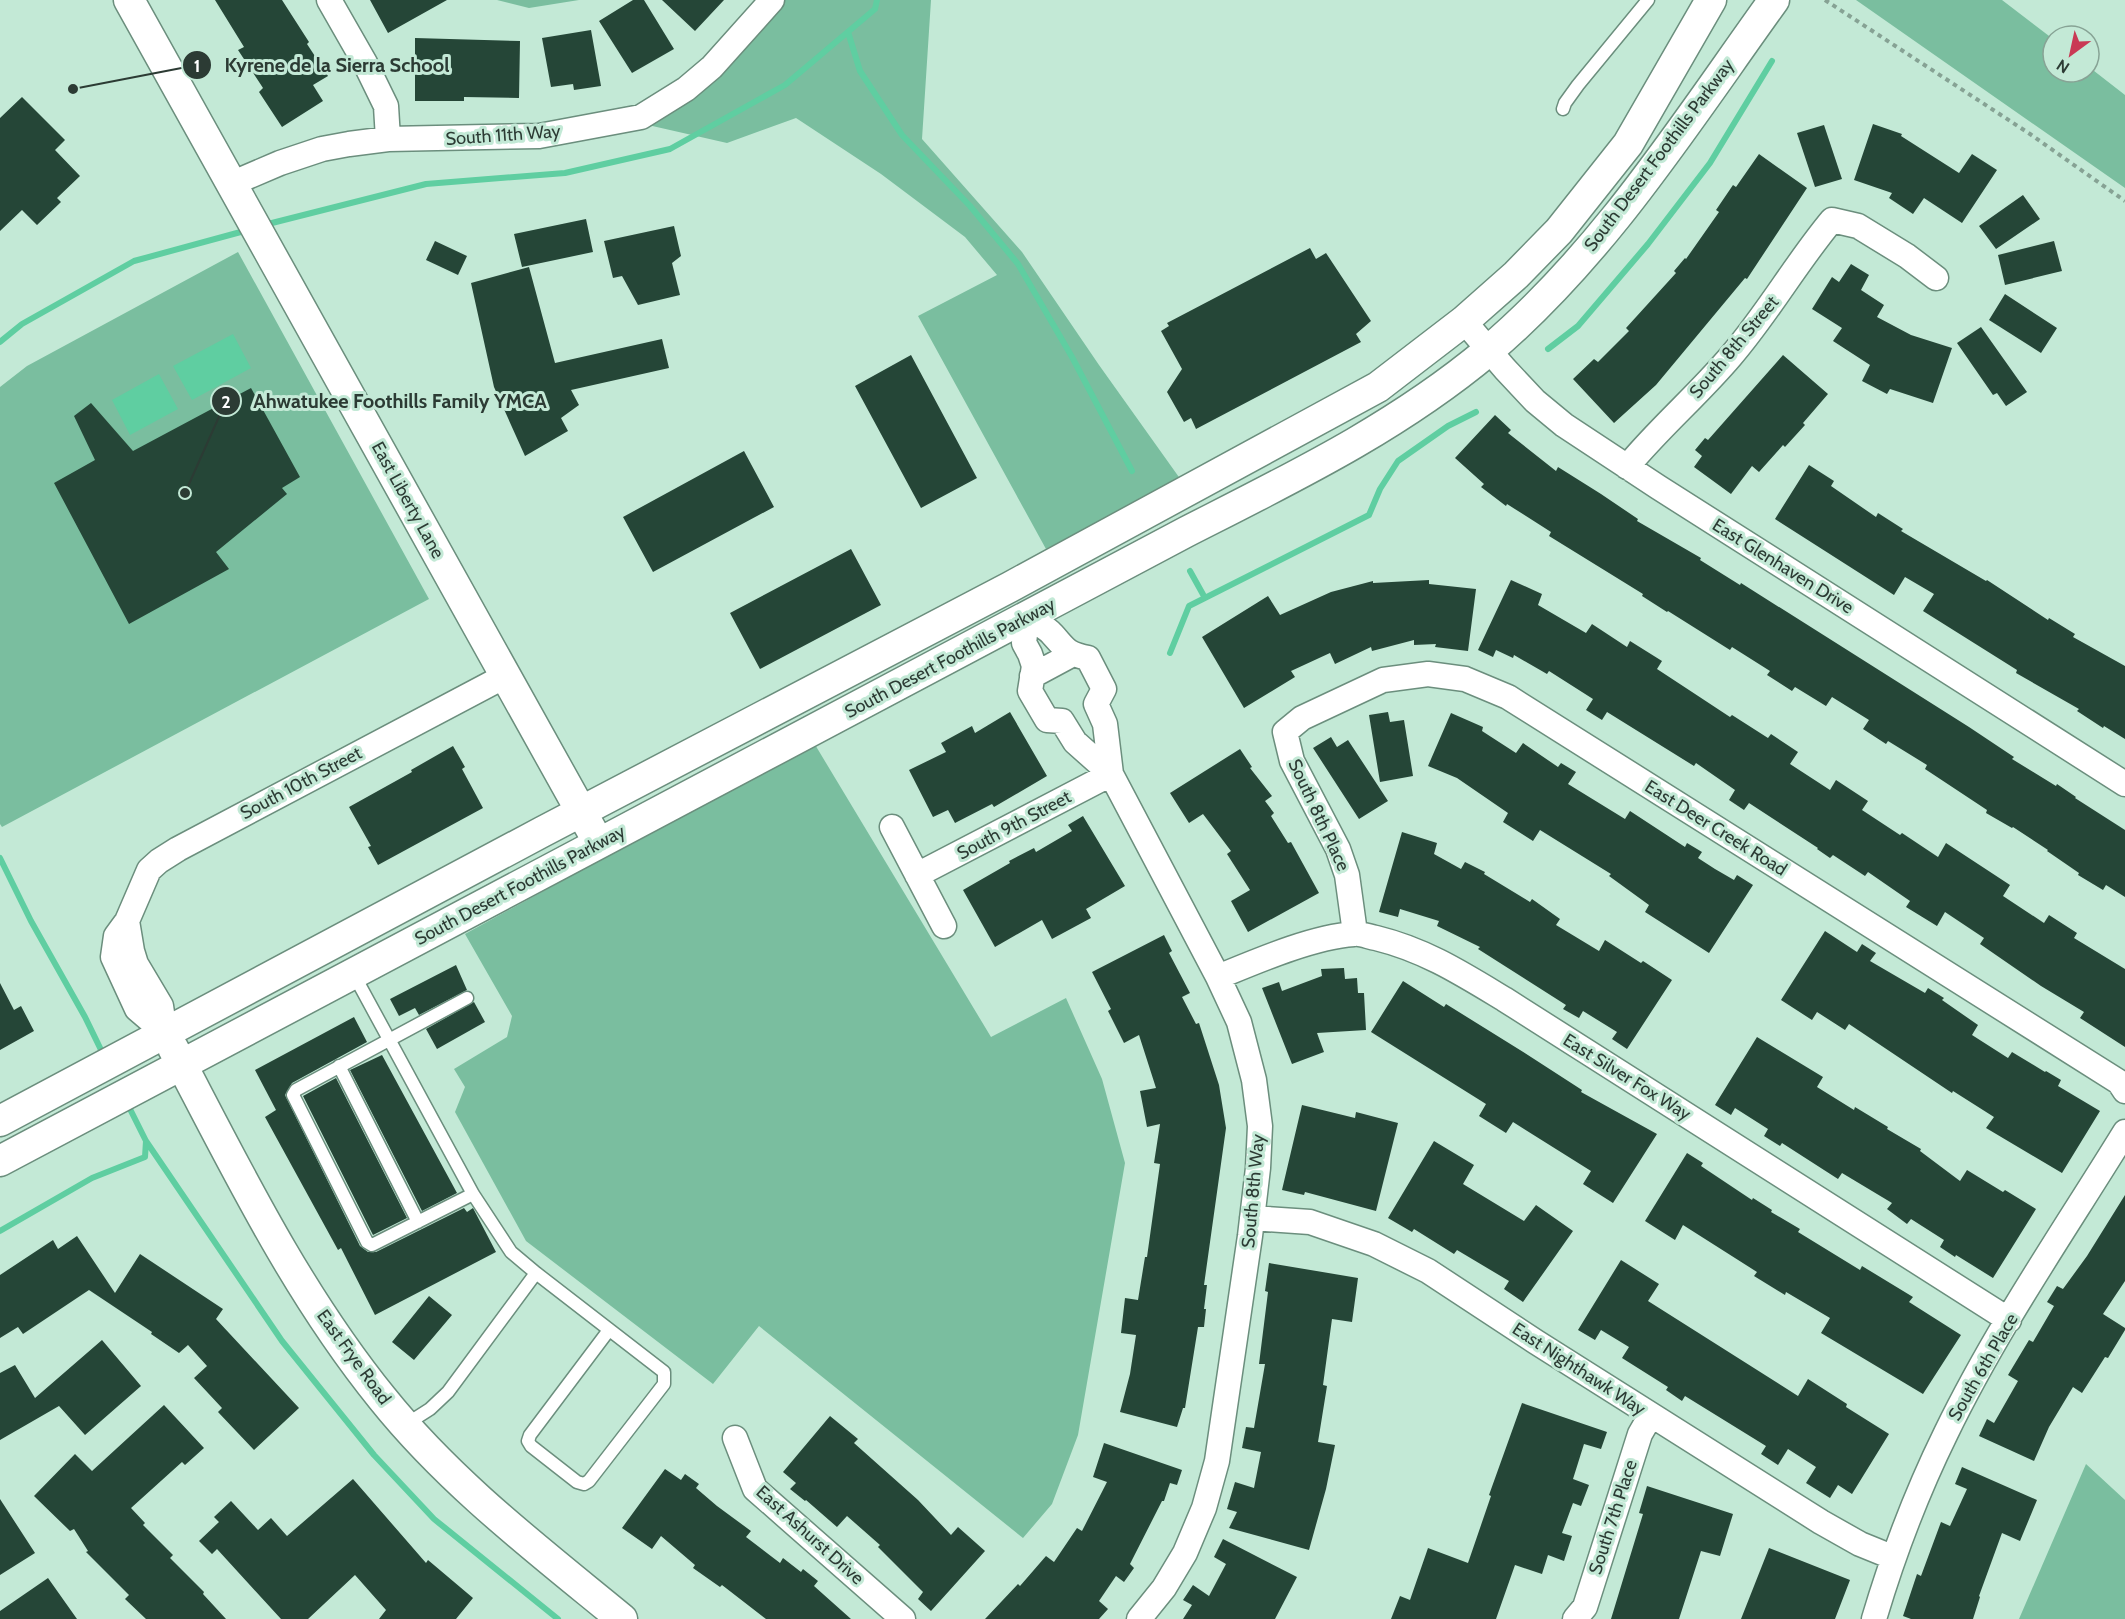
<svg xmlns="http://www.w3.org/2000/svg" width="2125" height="1619" viewBox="0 0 2125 1619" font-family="Cabin,sans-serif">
<rect width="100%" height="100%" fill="#c3e9d6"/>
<path fill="#7abe9f" d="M497,0h82l-50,8z
M783,0h148l-9,139 100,113 77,113 82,115 -135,69 -128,-233 79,-41 -32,-38 -84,-63 -85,-56 -69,25 -79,-18 70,-48 44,-47z
M1856,0h146l51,39v33h36v-5l36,28v93z
M238,252l191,347 -427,228 -2,-3v-437l27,-21z
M814,743l177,294 75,-39 36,81 23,84 -47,272 -26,69 -29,34 -264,-212 -46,58 -187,-143 -71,-129 10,-25 -11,-18 53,-32 5,-21 -47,-82z
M2086,1464l39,36v119h-106z"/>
<path fill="#5fcea1" d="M233,334l18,34 -59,32 -19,-34z
M159,374l19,35 -48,26 -18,-35z"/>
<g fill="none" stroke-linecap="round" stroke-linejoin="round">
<path stroke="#5fcea1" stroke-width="6" d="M848,32l12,39 42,64 68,71 48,58 54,93 60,114
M264,225l162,-41 139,-11 105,-24 115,-64 90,-76 2,-9
M0,342l22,-18 112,-63 114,-31
M1548,349l30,-23 70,-82 62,-81 62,-102
M1190,571l15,27
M1170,653l19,-47 180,-91 11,-26 18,-28 50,-35 28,-14
M0,858l31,63 54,96 19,39
M146,1141l136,200 92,114 60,64 124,100
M0,1231l92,-53 53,-21 1,-16 -19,-38"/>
</g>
<path fill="#254637" d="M215,0h67l27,42 -2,2 21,32 -15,9 10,16 -41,26 -23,-35 4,-4 -25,-38 6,-3z
M370,0h77l-59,33z
M633,0h11l30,49 -42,24 -33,-52z
M662,0h62l-29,31z
M591,30l10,56 -27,4 -1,-6 -22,3 -9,-49z
M415,38l105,3 -1,57 -55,-1v4h-49z
M22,97l43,43 -10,10 25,26 -23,22 4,4 -24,23 -15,-15 -22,21v-113z
M1873,124l29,10 -1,2 58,37 13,-19 25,16 -35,53 -38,-25 -11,16 -24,-16 3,-5 -38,-13z
M1824,125l18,54 -27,8 -18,-54z
M1759,154l48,34 -60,91 -2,-1 -89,107 -42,38 -41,-44 21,-20 4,3 31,-31 -3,-3 50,-55 -2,-2 11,-13 1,1 33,-47 -3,-2 17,-25 3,2z
M2023,195l17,24 -44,30 -17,-23z
M586,219l7,33 -71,15 -8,-33z
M674,226l7,30 -9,7 8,32 -42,10 -16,-29 -9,2 -9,-37z
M435,241l32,15 -9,19 -32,-15z
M2054,241l8,30 -57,14 -7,-30z
M1310,248l6,11 10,-6 45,68 -15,13 5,8 -165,87 -5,-11 -7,4 -17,-30 15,-23 -21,-38 8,-5 -2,-3z
M1851,264l18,11 -8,15 23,15 -7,12 34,18 41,13 -19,55 -43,-14 -3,5 -25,-13 8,-16 -37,-24 9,-13 -30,-19 20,-32 7,5z
M529,267l26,96 107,-24 7,29 -98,22 8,15 -18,13 7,13 -43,25 -31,-69 -23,-104z
M2005,294l52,34 -16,25 -52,-33z
M1981,327l46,65 -21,14 -9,-13 -4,2 -36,-52z
M911,355l66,123 -56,30 -66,-122z
M1783,355l45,39 -25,29 2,2 -20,22 -2,-2 -24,27 -7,-6 -21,28 -37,-27 8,-11 -7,-6 10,-12 3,2z
M251,388l49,89 -18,11 5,6 -71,58 13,17 -100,55 -75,-141 41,-23 -21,-44 17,-13 42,48z
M1495,415l16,15 -3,3 48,38 2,-4 43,27 37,25 -1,2 64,37 -1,2 40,25 1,-2 228,144 45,30 -2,2 44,27 1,-2 19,13 -1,1 50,32v67l-19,-12 -3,5 -25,-15 1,-2 -32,-22 1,-1 -35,-23 -1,1 -26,-15 1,-3 -62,-41 2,-4 -39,-24 -2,3 -23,-15 6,-9 -37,-23 -6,9 -31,-19 -3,4 -25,-16 3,-4 -38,-24 -2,3 -62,-39 -1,1 -25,-16 1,-2 -94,-58 2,-4 -44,-28 -1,2 -25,-19 3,-3 -29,-26z
M744,451l30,56 -121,65 -30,-55z
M1809,465l25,16 -3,5 45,31 2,-4 25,16 -2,2 85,50 1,-1 61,40 1,-2 26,16 -2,3 52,29v73l-21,-13 -1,2 -26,-17 2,-2 -63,-36 1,-3 -94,-59 11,-17 -29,-17 -11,18 -119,-76z
M851,549l30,56 -121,64 -30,-56z
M1429,580v4l47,5 -8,62 -33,-4 1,-3 -22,1v-5l-42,11 -1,-4 -36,17 -5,-11 -39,18 4,6 -51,31 -42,-71 66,-41 12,19 51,-23 42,-11v2z
M1511,580l31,14 -4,11 48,28 6,-9 35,23 3,-6 32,20 -5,8 32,21 41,27 2,-2 36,23 3,-4 27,18 -8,12 40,26 6,-10 32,21 -6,9 38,25 2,-2 36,24 8,-14 64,42 -7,11 41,27 5,-8 28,18 -3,5 51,31v78l-45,-29 4,-6 -43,-26 -61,-42 4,-6 -39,-26 -8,14 -31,-19 4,-6 -42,-29 -3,4 -32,-21 -3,3 -13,-9 1,-1 -69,-45 -5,7 -15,-10 6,-10 -39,-27 -2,3 -87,-54 -5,8 -16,-10 7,-11 -44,-28 -2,3 -33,-19 -1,3 -17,-8 -3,7 -15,-7z
M1010,712l37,64 -53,31 -2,-3 -37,19 -7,-13 -15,7 -24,-47 37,-18 -5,-9 31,-17 3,7z
M1388,712l2,10 14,-2 9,56 -33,6 -11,-67z
M1451,713l32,14 -1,4 34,22 7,-10 35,24 3,-4 15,9 -8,12 57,35 5,-8 55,36 2,-4 15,9 -4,6 17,11 19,11 3,-5 16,10 -44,68 -64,-41 4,-7 -40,-29 2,-2 -71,-44 -7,11 -30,-19 5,-9 -51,-35 -29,-12z
M1331,737l6,10 11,-7 40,61 -29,18 -46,-71z
M453,746l12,21 -3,2 21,39 -105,57 -10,-18 3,-1 -22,-39 63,-35 -1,-2z
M1240,749l12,18 -2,1 22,28 -7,5 9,12 -3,3 17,27 3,-1 28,51 -71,39 -17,-31 19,-11 -23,-36 4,-3 -28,-37 -14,9 -19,-30z
M1083,816l42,70 -39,23 5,9 -39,21 -10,-19 -47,27 -32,-57 47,-27 -1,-2 25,-13 2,4 36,-21 -4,-6z
M1402,832l35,11 -3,11 27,15 4,-7 20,10 -1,2 46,28 2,-3 28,20 -4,6 43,26 6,-11 36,23 2,-2 29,19 -45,69 -15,-10 5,-7 -34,-21 -4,7 -16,-9 3,-4 -88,-56 2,-2 -43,-21 2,-5 -39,-12 -2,8 -19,-5z
M1825,931l32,21 5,-8 14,9 -6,8 55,32 3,-5 16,10 -2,2 36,25 -6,10 36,23 4,-6 33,20 1,-1 15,9 -3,6 42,25 -38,62 -76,-45 8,-11 -41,-26 -1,2 -103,-69 -4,6 -28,-18 -5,8 -31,-20z
M1164,935l8,16 -3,2 21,40 -8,4 14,27 3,-1 20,62 7,43 -22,157h3l-3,24h2l-2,18h-6l-13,81h-2l-6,19 -57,-15 10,-38 6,-39 -15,-2 4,-35 13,2 7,-43h2l13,-93 -6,-1 6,-39 -13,3 -7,-36 16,-3 -17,-53 -15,8 -16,-32 3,-2 -19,-37z
M456,965l11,25 -48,25 -4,-7 -16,8 -9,-17z
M1344,968l1,11 12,-1 1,15h6l2,37 -49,3 7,19 -32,12 -30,-76 17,-6 3,9 40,-15 -1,-7z
M1403,981l41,26 2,-3 74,46 62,40 -1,2 76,42 -44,69 -30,-19 8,-13 -78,-49 -7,11 -27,-17 7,-12 -115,-72z
M0,983l14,27 7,-4 13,25 -34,19z
M474,1002l11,20 -48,27 -11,-20z
M354,1017l13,25 -75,41 -7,12 75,151 8,6h8l88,-44 3,4 6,-4 23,44 -121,63 -34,-67 -3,2 -73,-133 11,-7 -21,-40z
M1757,1037l66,40 -6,10 37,23 1,-3 33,20 -1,2 34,20 -1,2 40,30 7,-11 36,22 2,-2 31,19 -43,69 -37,-23 -1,2 -15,-10 4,-7 -33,-21 -4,5 -20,-15 5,-6 -50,-30 -4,6 -56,-36 -2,3 -16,-10 4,-7 -33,-21 -4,7 -16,-10z
M382,1055l75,138 -35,18 -72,-141z
M336,1078l71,140 -34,17 -70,-139z
M1302,1105l53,13 1,-6 42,11 -22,88 -71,-19 -1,3 -22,-5z
M1434,1141l40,24 -11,19 61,37 12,-16 37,26 -50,71 -19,-13 5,-8 -52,-31 -3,4 -40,-25 -2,3 -24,-14z
M1687,1153l16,10 -2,3 51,34 1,-2 19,12 -1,2 29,17 -2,3 62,38 2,-4 51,31 -4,5 52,33 -38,59 -102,-61 9,-15 -44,-26 -1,3 -31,-19 3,-4 -74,-47 -8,15 -30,-19z
M2125,1195v86l-22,33 22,14v2l-17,28 -3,-1 -23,36 -9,-6 -24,40 -15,34 -55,-25 8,-17 7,4 24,-42 -10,-6 21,-35 4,2 21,-36 -7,-4 10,-16 6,3 24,-33z
M77,1236l38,57 25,-39 83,55 -7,10 83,89 -45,42 -36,-38 4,-4 -28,-30 13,-12 -19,-21 -9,8 -28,-19 1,-2 -63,-42 -66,44 -5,-7 -18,11v-63l53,-35 5,9z
M1621,1260l38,24 -11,17 150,95 10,-17 39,25 -1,3 43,27 -37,60 -14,-9 -8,13 -24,-15 10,-16 -28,-18 -10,16 -17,-11 5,-8 -81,-50 -3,5 -16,-11 2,-3 -46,-29 7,-11 -28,-17 -6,10 -17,-10z
M1269,1263l89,15 -6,44 -20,-3 -9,66 4,1 -9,56 17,3 -9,44 -17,61 -80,-22 8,-16 -10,-3 8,-27 19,6 7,-36 -19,-4 4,-21 8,1 11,-64h-6l9,-72 -3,-1z
M429,1296l23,19 -38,45 -22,-18z
M102,1340l39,46 -56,49 -26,-29 -59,34v-67l15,-8 20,33z
M1522,1403l85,29 -6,17 -17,-5 -11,35 16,6 -8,21 -8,-3 -11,30 10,3 -8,25 -16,-6 -6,19 -27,-9 -19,54h-105l9,-23 10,4 18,-52 40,15 23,-67 -2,-1z
M164,1405l40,43 -19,17 -3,-3 -51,46 14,15 -2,2 30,30 -3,3 34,34 -1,2 23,25h-80l-21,-20 4,-4 -43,-43 2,-1 -14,-22 -4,2 -36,-35 41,-42 17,17z
M830,1416l28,23 -4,4 64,57 33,35 7,-8 27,24 -54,60 -13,-12 5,-7 -45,-45 2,-2 -33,-29 -10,11 -31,-27 -1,1 -15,-12 6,-6 -13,-11z
M1104,1443l78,27 -5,15 -7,-2 -6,18h-2l-32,63 4,4 -10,14 -8,-6 -17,25 9,8 -9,10h-114l33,-35 2,2 26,-30 8,6 23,-34 5,3 25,-49 -14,-5z
M1962,1467l75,33 -17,41 -18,-8 -23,63 1,1 -7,22h-62l-8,-3 14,-42 4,2 20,-54 9,4 17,-37 -12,-5z
M665,1469l16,11 4,-6 14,10 -3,4 21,18 34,25 -5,6 34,26 3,-5 18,14 2,-3 15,12 -4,5 37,33h-85l-44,-34 -2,2 -27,-19 2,-3 -34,-29 -9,13 -30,-21z
M353,1479l73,84 2,-3 45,38 -17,21h-77l7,-9 -31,-35 -47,44h-27l-64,-70 -5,5 -13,-13 20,-19 -5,-5 17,-16 27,29 13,-12 16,18z
M1647,1486l86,28 -13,42 -19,-5 -22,68h-68l32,-105 -4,-1z
M0,1499l35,54 -35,22z
M1223,1539l74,38 -22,42h-92l9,-14 -9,-5 10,-15 16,11 17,-32 -12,-7z
M1769,1548l81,32 -15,39h-94z
M48,1578l29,41h-77v-8z"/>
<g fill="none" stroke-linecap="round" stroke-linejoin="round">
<g stroke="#6b8e7d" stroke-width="15">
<path id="service" d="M1563,109l2,-6 13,-18 70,-85
M353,973l120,221 38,58 25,21 128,99v12l-75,97 -5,3 -7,-2 -46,-36 -3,-5 2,-6 79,-105
M467,998l-171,92 -3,5 74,147 5,3 101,-51
M339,1066l79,156
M405,1425l25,-16 18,-17 88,-119"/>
</g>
<g stroke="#6b8e7d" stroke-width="27">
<path id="minor" d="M329,0l36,63 21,43 2,33
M231,184l49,-21 42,-14 27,-5 39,-5 151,-3 102,-19 45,-28 26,-22 60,-67
M1464,321l41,48 30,32 29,24 94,62 467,297
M1627,467c32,-39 71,-72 104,-111 37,-43 65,-93 101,-136l26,6 49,30 29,22
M1032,676l41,-22
M1111,774l-6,-50 -9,-20 8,-15 -16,-31c-23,-5 -22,-9 -36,-24 -6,-7 -17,-12 -25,-17l-3,26 6,11 4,12 -4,25 17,29 15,1 13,21 36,32 107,203 21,45 15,58 6,46 -2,42 -8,68 -33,225 -13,47 -19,45 -21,35 -25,31
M892,827l52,99
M917,875l194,-101
M127,921l5,30 4,13 25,42 4,27
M1355,933l-8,-58 -9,-26 -46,-88 -7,-29 17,-14 81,-38 45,-6 37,5 43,18 611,385 6,9
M1218,977c39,-16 94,-40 136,-43 7,-1 15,3 22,4 49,12 85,35 128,61l505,321
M165,1033l-28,-24 -24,-52 3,-21 11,-15 22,-51 10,-9 19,-12 327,-173
M1252,1218l58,4 64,22 54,27 108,71 285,180 39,22 32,13
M735,1438l20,51 148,130
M1575,1619l10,-12 55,-173 11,-19
M1874,1619c19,-64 43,-127 72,-186 51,-105 118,-202 179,-301"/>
</g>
<g stroke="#6b8e7d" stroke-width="33">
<path id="tertiary" d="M129,0l463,831
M173,1048c63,120 123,244 209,350 68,85 156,152 240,221
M0,1121l542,-289 468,-245 368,-200 86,-66 52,-46 43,-44 69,-87 83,-144
M0,1161l1186,-629c106,-54 210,-104 302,-181 116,-98 198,-229 286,-351"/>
</g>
<path stroke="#86a294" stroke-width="4" stroke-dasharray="4.5 4.5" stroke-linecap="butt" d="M1825,0l205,134 95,67"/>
<use href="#service" stroke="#fff" stroke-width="12"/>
<use href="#minor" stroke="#fff" stroke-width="24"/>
<use href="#tertiary" stroke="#fff" stroke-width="30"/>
</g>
<g text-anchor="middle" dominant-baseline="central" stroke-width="6" stroke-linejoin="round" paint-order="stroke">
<g font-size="18" fill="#2c3b34" stroke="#c3e9d6">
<text transform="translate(503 135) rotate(-4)">South 11th Way</text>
<text transform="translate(1659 155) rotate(-53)">South Desert Foothills Parkway</text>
<text transform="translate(1734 347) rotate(-50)">South 8th Street</text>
<text transform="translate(408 500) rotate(61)">East Liberty Lane</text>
<text transform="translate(1783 566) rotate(32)">East Glenhaven Drive</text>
<text transform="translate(950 658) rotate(-28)">South Desert Foothills Parkway</text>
<text transform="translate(301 783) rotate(-28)">South 10th Street</text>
<text transform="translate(1319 815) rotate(65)">South 8th Place</text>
<text transform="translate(1014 825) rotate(-28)">South 9th Street</text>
<text transform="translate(1716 828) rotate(32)">East Deer Creek Road</text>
<text transform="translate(520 885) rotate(-28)">South Desert Foothills Parkway</text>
<text transform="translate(1627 1077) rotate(32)">East Silver Fox Way</text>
<text transform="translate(1253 1191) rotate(-85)">South 8th Way</text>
<text transform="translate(354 1357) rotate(54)">East Frye Road</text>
<text transform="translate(1983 1367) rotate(-60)">South 6th Place</text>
<text transform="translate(1579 1369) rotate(33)">East Nighthawk Way</text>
<text transform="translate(1613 1517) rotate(-72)">South 7th Place</text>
<text transform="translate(810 1535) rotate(42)">East Ashurst Drive</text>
</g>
</g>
<path fill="none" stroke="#2c3b34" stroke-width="2" d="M73 89L197 65M185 493L226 401"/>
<g fill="#2c3b34" stroke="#c3e9d6" stroke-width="2">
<circle cx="73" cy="89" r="6"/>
<circle cx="185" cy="493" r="6"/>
<circle cx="197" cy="65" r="15"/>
<circle cx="226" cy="401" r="15"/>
</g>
<g font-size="18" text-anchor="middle" font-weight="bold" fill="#fff">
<text x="197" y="72">1</text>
<text x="226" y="408">2</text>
</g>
<g font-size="20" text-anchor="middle" font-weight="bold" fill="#2c3b34" stroke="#c3e9d6" stroke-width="6" stroke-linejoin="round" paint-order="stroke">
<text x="337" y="72">Kyrene de la Sierra School</text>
<text x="400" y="408">Ahwatukee Foothills Family YMCA</text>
</g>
<g transform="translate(2071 54) rotate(213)"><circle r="28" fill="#c3e9d6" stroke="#87a395" stroke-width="1.5"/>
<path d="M0-4.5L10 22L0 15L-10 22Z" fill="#c93954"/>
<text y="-9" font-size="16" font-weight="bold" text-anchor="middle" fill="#2c3b34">N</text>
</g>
</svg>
